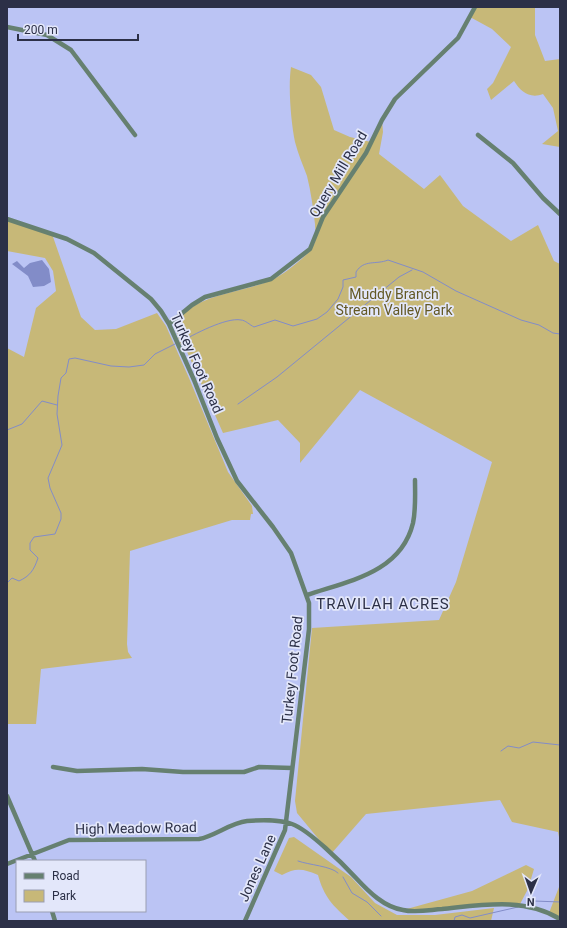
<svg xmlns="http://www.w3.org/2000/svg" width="567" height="928" viewBox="0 0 567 928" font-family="Roboto,sans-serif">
<rect width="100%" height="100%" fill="#bbc4f4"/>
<path fill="#c7b878" d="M475,7h60v28l10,26 15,-2v88l-18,-3 16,-13 -5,-23 -10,-14c-13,5 -22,-2 -29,-13l-23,19 -4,-11 6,-6 18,-36 -19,-18 -22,-12z
M291,67l20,8 10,12 13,43 16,7 21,5 11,-22 1,12 -4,22 45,35 16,-14 23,31 48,35 27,-16 16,36 6,3v578l-2,-10 -46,-10 -12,-22 -134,14 -35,40 -34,-41 -2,-12 17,-173 127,-8 17,-38 36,-120 -132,-72 -60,73v-20l-22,-23 -55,13 -39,-88h-3l-7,-19c25,-40 80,-29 114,-56 10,-8 22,-16 27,-28 2,-5 0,-12 0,-18 -2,-16 -4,-32 -8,-48 -4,-11 -9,-22 -12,-34 -4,-20 -7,-55 -4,-75z
M7,219l45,15 29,83 14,13 21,-1 41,-16 9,13 23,52 39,94 24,34 1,8h-2l-1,6h-18l-102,31 -3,93 1,8 4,6 -91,11 -5,55h-29v-376l17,9 12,-49 20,-17 -3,-20 -8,-13 -38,-7z
M294,837l57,40 24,26 22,12h38l59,-7 -3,13h-141c-17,-15 -26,-24 -32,-46 -14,-6 -22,-8 -36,0l-8,-4 15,-33z
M526,865l8,4 -6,20 -8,15 -117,6 69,-19z
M560,880v39l-11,-6 10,-26z"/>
<path fill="#828cc8" d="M42,260l7,9 2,13 -7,4 -11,1 -5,-11 -16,-12 5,-3 7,7 6,-5z"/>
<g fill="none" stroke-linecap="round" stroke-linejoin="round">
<path stroke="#828cc8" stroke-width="1" d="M180,342c13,-7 46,-25 61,-22 4,0 9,5 13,7l21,-7 18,6 24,-7 10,-7 11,-13 5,-12v-7l13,-3v-5c8,-13 20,-7 32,-12l35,12 33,19 65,29 18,5 14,8 7,1
M238,404l39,-27 122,-100 13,-7
M7,430l15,-6 20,-23 15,4
M7,583l5,-5 7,3c11,-5 15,-11 19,-23l-8,-8v-7l4,-6 21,-3 6,-15v-6l-11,-25 -2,-10 14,-33 -5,-31 1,-18 3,-18 5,-5 3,-14 6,-1 36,8 18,1 15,-2 11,-11 20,-10
M7,618v9
M501,751l7,-5 11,2 14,-6 27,3
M298,861c11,4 33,5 40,12
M343,877l9,16 15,9 14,14
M534,901l26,1
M454,921l1,-4 7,-2 8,3 48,-11"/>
<path stroke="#668070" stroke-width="4.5" d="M7,27l40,8 24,15 64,85
M478,135l35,28 30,35 17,16
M7,219l60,20 27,14 57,46 10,12 8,13 25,56 23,58 20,43 36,46 18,26 18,50v26l-24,201 -40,91
M169,324l23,-19 13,-8 66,-18 39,-30 13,-32 43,-64 16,-33 13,-21 63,-61 17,-31
M307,595c41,-14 94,-22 106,-72 3,-14 2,-29 2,-43
M53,767l24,4 65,-2 41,3h61l15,-5 33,1
M7,796l28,65
M7,864l62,-24 130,-1c16,-3 31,-16 48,-18 14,-1 31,-2 45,3 17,6 51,40 64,54 13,14 28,29 47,32 12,3 26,0 39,-1 40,-4 82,-12 118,10
M52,911l3,10"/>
</g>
<g text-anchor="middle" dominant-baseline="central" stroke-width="3.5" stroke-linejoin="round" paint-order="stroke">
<g font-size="14" fill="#2c3047" stroke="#e3e7fa">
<text transform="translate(338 174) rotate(-59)">Query Mill Road</text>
<text transform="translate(197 363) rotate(66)">Turkey Foot Road</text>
<text transform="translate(292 670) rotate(-84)">Turkey Foot Road</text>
<text transform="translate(136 828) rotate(-1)">High Meadow Road</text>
<text transform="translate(257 868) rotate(-66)">Jones Lane</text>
</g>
<g font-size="14" fill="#635824" stroke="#e3e7fa">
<text x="394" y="294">Muddy Branch<tspan x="394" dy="16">Stream Valley Park</tspan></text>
</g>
<g font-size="15" letter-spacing="1" fill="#2c3047" stroke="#e3e7fa">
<text x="383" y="604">TRAVILAH ACRES</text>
</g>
</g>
<rect width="567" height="928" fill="none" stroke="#2c3047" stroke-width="16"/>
<rect x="16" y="860" width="130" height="52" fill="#e3e7fa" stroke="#9a9eb2"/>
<rect x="24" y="873" width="20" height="6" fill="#668070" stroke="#9a9eb2"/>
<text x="52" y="880" font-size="12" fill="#2c3047">Road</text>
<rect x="24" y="890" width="20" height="12" fill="#c7b878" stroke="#9a9eb2"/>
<text x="52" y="900" font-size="12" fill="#2c3047">Park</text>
<g transform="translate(531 892) rotate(182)" stroke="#e3e7fa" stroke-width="3" paint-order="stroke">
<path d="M0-3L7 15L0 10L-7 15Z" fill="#2c3047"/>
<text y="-6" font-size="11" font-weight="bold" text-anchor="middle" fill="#2c3047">N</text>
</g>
<path d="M18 34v6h120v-6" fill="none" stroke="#2c3047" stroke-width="2"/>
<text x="24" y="34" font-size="12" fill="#2c3047" stroke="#e3e7fa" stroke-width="3" paint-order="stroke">200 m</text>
</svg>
